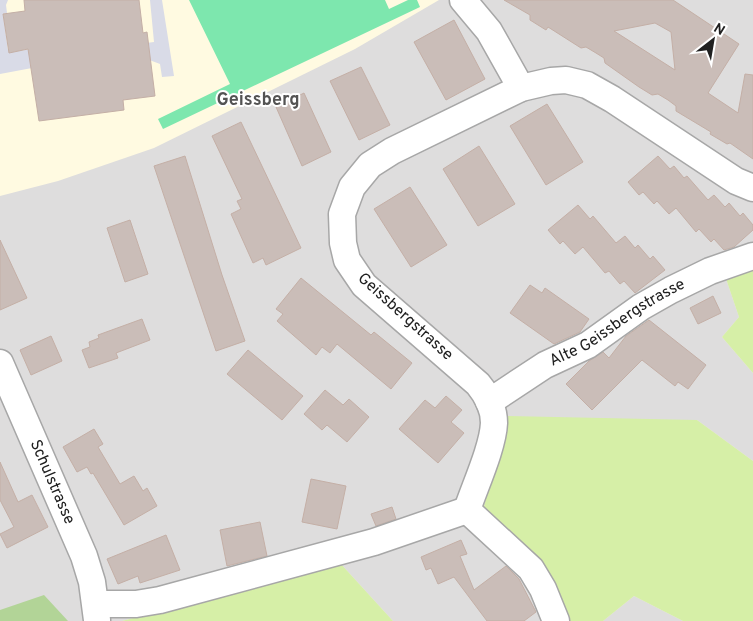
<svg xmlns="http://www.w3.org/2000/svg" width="753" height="621" viewBox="0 0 753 621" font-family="Overpass,sans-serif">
<rect width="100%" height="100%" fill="#f1ece5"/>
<path fill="#dedddd" d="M0,0h753v256l-31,11 17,50 -17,20 31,36v88l-56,-41 -156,147 28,54h-176l-53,-58 -218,58h-122z
M634,596l49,25h-80z"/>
<path fill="#fffae1" d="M0,0h439l-84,49 -201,99 -96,33 -58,15z"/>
<path fill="#d6efa7" d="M753,256v117l-31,-36 17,-20 -17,-50z
M508,416l189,4 56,41v160h-70l-49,-25 -31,25h-34l-28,-54 -58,-57z
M340,563l53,58h-271z"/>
<path fill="#b2d497" d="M44,595l24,26h-68v-11z"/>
<path fill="#7de7ae" d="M189,0h196l4,9 19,-9h9l3,7 -257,122 -5,-10 72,-35z"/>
<path fill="#d9dbe7" d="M0,0h8l-2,5 1,8 -4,1 5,36 5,2 18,-3 1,19 -32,6z
M150,0h12l12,76 -12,1 -2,-13 -45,-17 39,-5z"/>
<path fill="#cabdb8" stroke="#c4afa6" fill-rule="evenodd" d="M24,0h115l4,33 4,-1 8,64 -32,4 1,10 -85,11 -11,-72 -19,4 -6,-39 22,-3z
M504,0h169l66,44 -31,49 30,20 7,-39 8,1v84l-23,-16 -3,1 -17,-10 1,-2 -35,-21v-5l-8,-6 -10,-6 -6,1 -13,-8 -34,-24 -1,-5 -8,-5 -10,-6 -5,1 -33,-21 -2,3 -16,-10v-5zM655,23l16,9 4,38 -61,-39z
M454,20l31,59 -39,21 -32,-58z
M361,67l29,58 -31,15 -29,-59z
M304,93l27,59 -29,14 -26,-59z
M547,104l36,58 -37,23 -36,-59z
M241,122l60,126 -35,17 -3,-7 -10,5 -22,-49 10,-5 -4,-8 5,-2 -30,-63z
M479,146l36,58 -37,22 -35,-57z
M185,156l37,119 23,66 -29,10 -62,-185z
M658,156l12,13 4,-3 10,12 3,-2 21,24 6,-5 11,12 4,-4 11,13 3,-3 10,12v5l-19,17 -10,3 -10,-11 -3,3 -12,-13 -3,3 -20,-24 -7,6 -12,-13 -3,3 -11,-12 -4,3 -11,-13z
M410,187l37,58 -36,22 -37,-58z
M578,205l12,14 3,-3 23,27 9,-7 10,12 3,-3 12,14 3,-3 12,14 -30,23 -11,-12 -4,3 -11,-13 -4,2 -22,-26 -8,7 -12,-13 -3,3 -12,-14z
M130,220l18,54 -23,8 -18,-54z
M0,240l27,58 -27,12z
M301,278l70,57 3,-3 38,31 -21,26 -54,-45 -7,9 -8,-6 -6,8 -39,-34 6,-7 -7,-5z
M530,285l12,8 3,-5 44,31 -9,13 -26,12 -44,-31z
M713,296l8,17 -23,11 -8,-16z
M142,319l8,21 -34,13 2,5 -29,10 -7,-18 8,-3 -1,-5 10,-4 -1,-3z
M649,320l57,45 -18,24 -10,-7 -3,4 -33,-26 -50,50 -26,-26 23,-23 14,-9 6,6 17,-22z
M51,336l11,25 -31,14 -11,-25z
M248,350l55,46 -21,24 -55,-46z
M325,390l18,15 6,-6 20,18 -22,25 -20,-17 -5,5 -18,-16z
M446,396l16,14 -11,12 13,11 -26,30 -39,-34 26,-29 10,8z
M94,429l9,15 -5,3 22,37 14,-8 9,15 4,-3 10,18 -33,19 -31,-52 -2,1 -4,-7 -10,5 -14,-25z
M0,462l18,40 14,-7 16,32 -41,21 -7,-14 14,-7 -14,-27z
M311,479l35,7 -9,43 -35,-7z
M392,507l4,12 -20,7 -5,-12z
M260,522l7,34 -40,10 -7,-36z
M166,535l14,35 -40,13 -2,-7 -20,8 -11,-25z
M461,540l6,14 -7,2 14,34 32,-24 13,13 17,33 -12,9h-37l-33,-44 -16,7 -7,-16 -5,2 -5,-13z"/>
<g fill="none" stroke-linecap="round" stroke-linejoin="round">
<g stroke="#a7a7a7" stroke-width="29">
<g id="minor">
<path d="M463,0l26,31 32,57"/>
<path id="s1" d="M0,363l84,193 8,26 5,38"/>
<path id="s2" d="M489,402l56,-37 43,-20 53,-38 30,-17 39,-19 43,-15"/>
<path d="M467,510c8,-24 26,-63 27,-87 0,-14 -7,-28 -16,-39l-114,-99 -17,-25 -4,-17 -1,-29 10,-27 18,-22 22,-14 129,-63 30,-7 15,-1 21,5 25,14 124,82 17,7"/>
<path d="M467,510l64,59 12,20 13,32"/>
<path d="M96,604h40l24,-4 214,-58 93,-32"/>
</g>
</g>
<use href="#minor" stroke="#fff" stroke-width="26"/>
</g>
<g text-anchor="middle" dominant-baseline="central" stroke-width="4" stroke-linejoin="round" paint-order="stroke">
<g font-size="16" fill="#202020" stroke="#fff">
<text transform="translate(405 317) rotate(42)">Geissbergstrasse</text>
<text stroke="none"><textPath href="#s2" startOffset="151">Alte Geissbergstrasse</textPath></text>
<text stroke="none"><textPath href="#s1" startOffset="130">Schulstrasse</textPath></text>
</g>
<g font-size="18" font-weight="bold" fill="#535353" stroke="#fff">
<text x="258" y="100">Geissberg</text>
</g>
</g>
<g transform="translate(713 40) rotate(31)" stroke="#ffffff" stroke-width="4" paint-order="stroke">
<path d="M0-4L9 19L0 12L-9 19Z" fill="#202020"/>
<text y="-8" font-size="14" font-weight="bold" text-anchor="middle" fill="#202020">N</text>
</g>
</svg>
